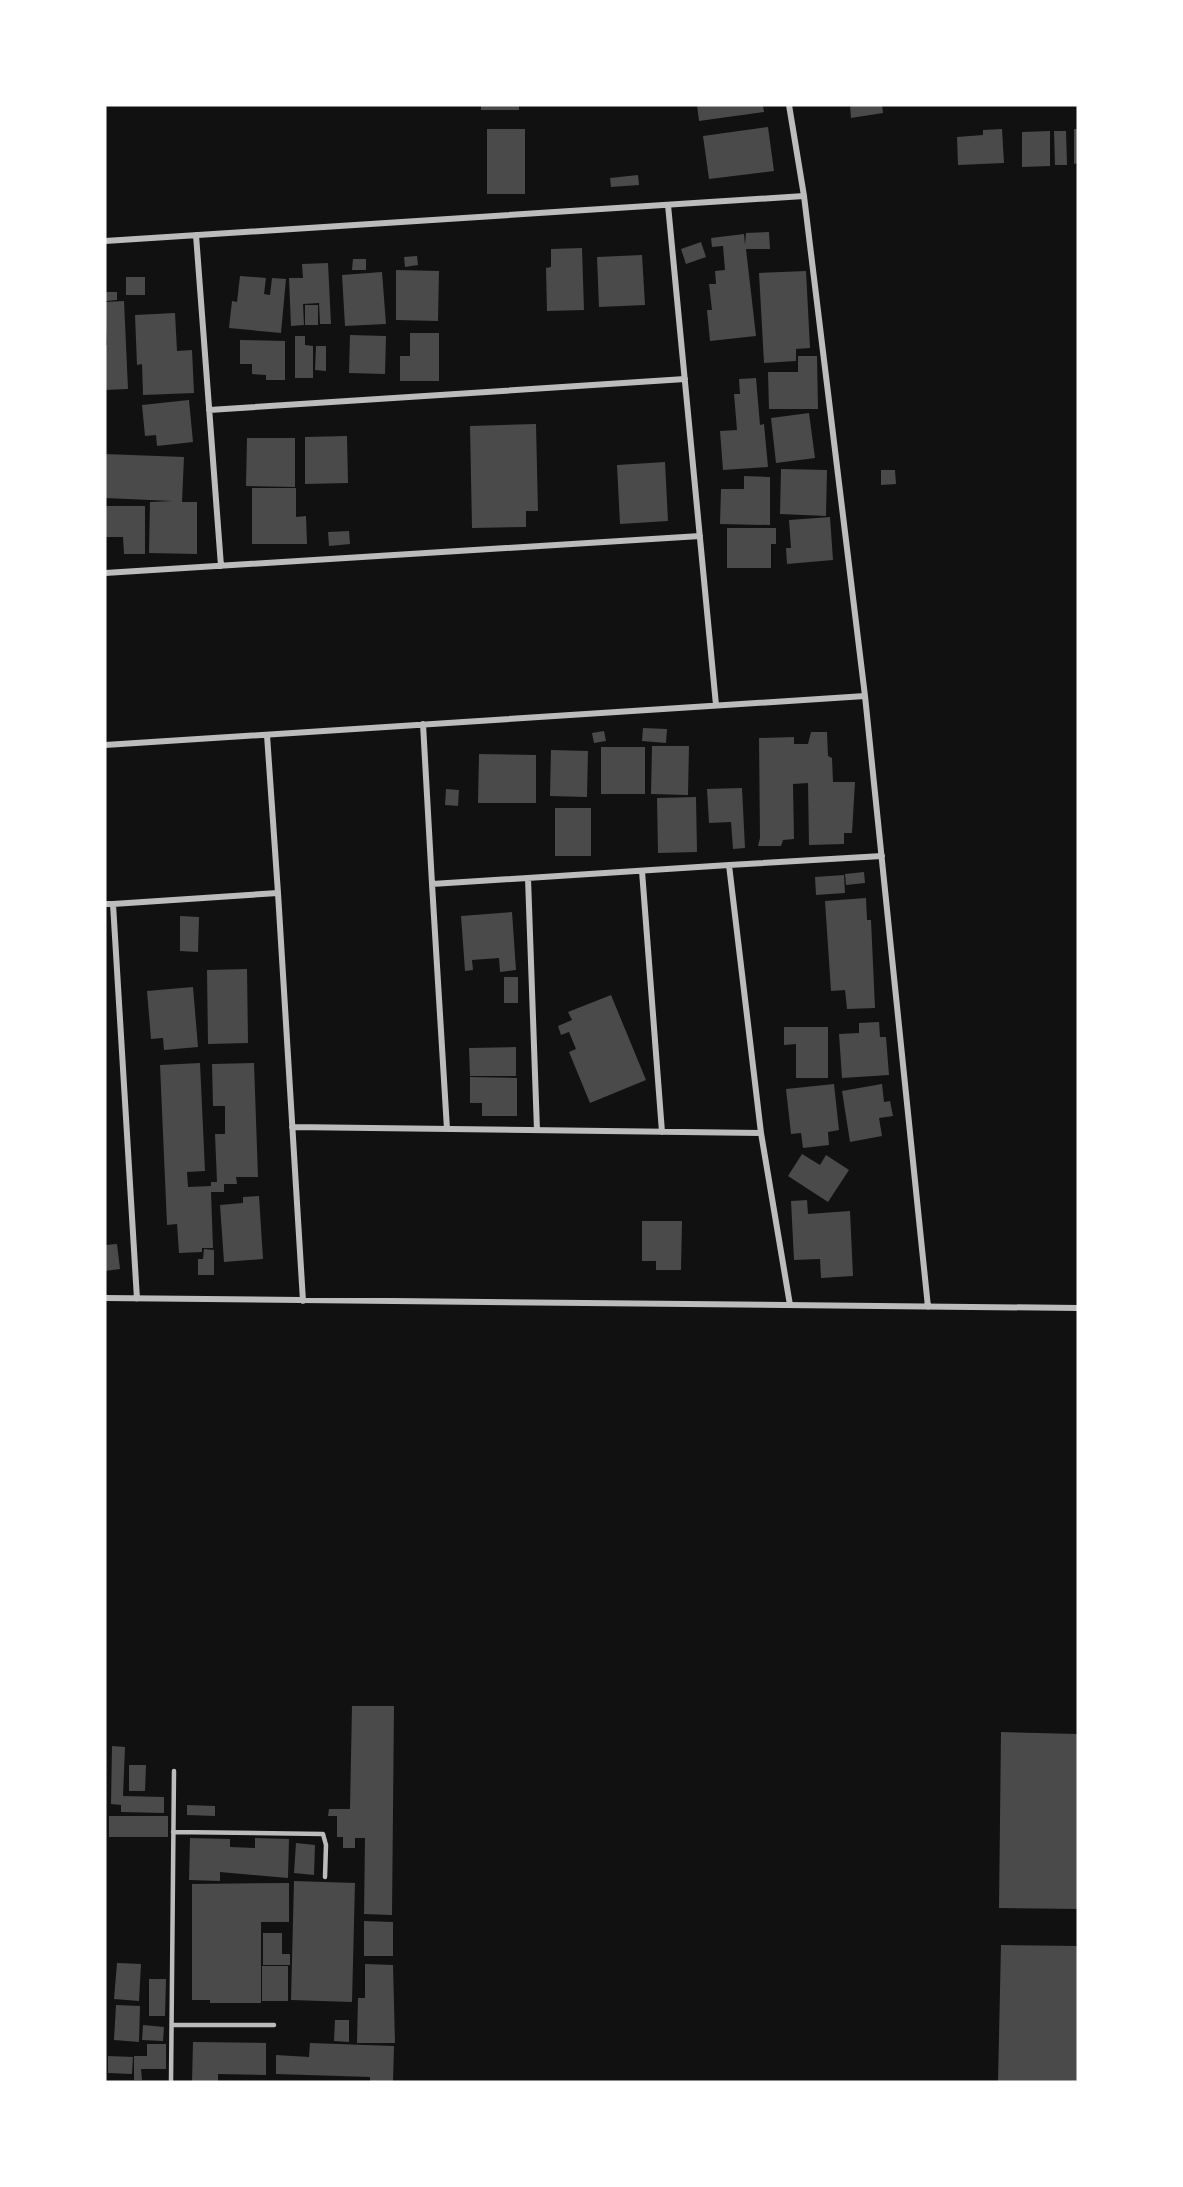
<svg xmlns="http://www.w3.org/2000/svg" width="1183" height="2187" viewBox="0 0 1183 2187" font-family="'DejaVu Sans',sans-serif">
<rect width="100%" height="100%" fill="#111"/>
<path fill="#4a4a4a" d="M481,105h38v5h-38z
M697,105h66l1,7 -65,9z
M850,105h32l1,8 -32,5z
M768,127l6,44 -65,8 -6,-43z
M487,129h38v65h-38z
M1002,129l2,34 -46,2 -1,-28 26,-2v-5z
M1074,129h4v34l-4,1z
M1050,131v35l-28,1v-35z
M1054,131h12l1,34h-12z
M638,175l1,10 -28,2 -1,-9z
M769,232l1,17h-24l10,87 -46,5 -3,-31h5l-3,-26h7l-1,-13 10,-1 -2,-24 -11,1 -1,-9 33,-4 1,11 1,-12z
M701,242l5,15 -20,7 -5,-15z
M582,248l2,62 -37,1 -1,-43 5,-1v-18z
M642,255l3,50 -46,2 -2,-50z
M417,256l1,9 -13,2 -1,-10z
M353,259h13v11h-14z
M328,263l3,61h-11l-1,-21 -16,1 1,21 -13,1 -2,-48h14l-1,-14z
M396,270l43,1 -1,50 -42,-1z
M806,271l4,77 -14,1v12l-32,2 -5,-90z
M382,272l4,52 -41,2 -3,-51z
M240,276l26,2 -2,16 6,1 2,-17 14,1 -5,54 -52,-5 3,-27 5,1z
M126,277h19v18h-19z
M106,292h11v8l-11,1z
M124,301l4,88 -23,1v-45h2l-2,-43z
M305,305h13v20h-13z
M175,313l2,38 15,-1 2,43 -51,2 -1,-31 -5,1 -2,-50z
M410,333h29v48h-39v-25h10z
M350,335l36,1 -1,38 -36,-1z
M295,336h10v9l8,1v32h-18z
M240,340l45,1v39h-19v-5l-14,-1v-10h-12z
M316,346h10v25l-11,-1z
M798,356h19l1,53h-49l-1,-37h30z
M756,378l4,47 4,-1 4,43 -45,3 -3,-39 17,-1 -3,-36h6l-1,-15z
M189,400l4,42 -36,4 -1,-11 -11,1 -3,-31z
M809,413l6,45 -39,5 -5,-45z
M536,424l2,87h-12v16l-54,1 -2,-102z
M347,436l1,47 -43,1v-47z
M247,438h48v49l-49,-1z
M105,454l79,3 -2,45h15v52l-48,-1 1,-51 23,-1 -68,-3z
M665,462l3,59 -48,3 -3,-59z
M781,469l46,1 -1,46 -46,-2z
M881,470h14l1,14 -15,1z
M744,476l26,1v48l-50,-1 1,-35h23z
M252,488h44v29l10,-1 1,28h-55z
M105,506h40v48h-21l-1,-17h-18z
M830,517l3,43 -46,4 -1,-16h5l-2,-28z
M727,528h49v16h-5v24h-44z
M349,531l1,13 -21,2 -1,-14z
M643,728l24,1 -1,14 -24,-2z
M604,731l2,10 -12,2 -2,-10z
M811,732h16l1,24 4,2 1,24h22l-3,51h-8v11l-35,1 -1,-62 -15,1 1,55 -11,1 -2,6h-23l2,-8 -1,-100 35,-1v7h14z
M652,746h37l-1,49 -37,-1z
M601,747h44v47h-44z
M551,750l37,1 -1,46 -37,-1z
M479,754l57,1v48h-58z
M742,788l3,60 -12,1 -2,-27 -22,1 -2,-34z
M446,789l13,1 -1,16 -13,-1z
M696,797l1,55 -39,1 -1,-55z
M555,808h36v48h-36z
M864,872l1,11 -19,2 -1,-11z
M844,875l1,18 -29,2 -1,-18z
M866,898l1,22h4l4,88 -28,1 -2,-19 -14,1 -6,-90z
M512,912l4,58 -16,2 -1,-14 -27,2 1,10 -8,1 -4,-55z
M180,916l19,1 -1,35 -18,-1z
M247,969l1,74 -40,1 -1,-74z
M504,977h14v26h-14z
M193,987l5,60 -34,3 -1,-12 -12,1 -4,-48z
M611,995l35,85 -56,23 -21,-51 7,-3 -7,-17 -8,3 -3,-9 14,-6 -4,-8z
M879,1022l1,15h6l3,38 -47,3 -3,-44 20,-1v-10z
M784,1027h44v51h-32v-34l-12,1z
M516,1047v29h-46l-1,-28z
M200,1063l5,108 -18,1 1,15 23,-1v-4h6l-2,-48h10v-28h-12l-1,-42 42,-1 4,114h-22l1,7h-13v8h-13l2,56h-11v4l-23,1 -2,-29 -10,1 -7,-160z
M470,1077l47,1v38h-35v-13h-12z
M834,1084l5,46 -11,2 1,13 -26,3 -2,-15 -10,1 -5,-45z
M882,1084l2,18 6,-1 3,15 -14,2 3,18 -32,6 -8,-51z
M802,1154l18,11 6,-10 23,15 -21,32 -40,-26z
M259,1196l4,63 -39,3 -4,-57 23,-2v-6z
M807,1200l1,14 42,-3 3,65 -32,2 -1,-19 -26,1 -3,-59z
M642,1221h40l-1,49h-25v-9h-14z
M117,1244l3,25 -15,2v-26z
M204,1249l10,1v25h-16v-16h5z
M352,1706h42l-2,209 -28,-1 1,-76h-10v10h-12v-11h-6v-21h-9l1,-7h21z
M1001,1732l77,2v175l-79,-1z
M112,1746l13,1 -2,49 41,1v16l-43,-1v-7l-10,-1z
M129,1765h17l-1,26h-16z
M187,1805l28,1v10l-28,-1z
M109,1816h59v21h-59z
M190,1838l40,1v8l25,1v-10l34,1 -1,39 -68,-6v9l-31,-1z
M296,1843l19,2 -1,30 -20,-2z
M294,1881l61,2 -3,119 -61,-2z
M289,1883v39h-28v81h-51v-3h-18v-116z
M364,1921l29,1v34h-29z
M263,1933h19v21h8v11h-27z
M1001,1945l77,1v136h-80z
M117,1963l24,1 -2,37 -25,-2z
M365,1964l28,1 2,78h-38l1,-45h7z
M262,1966h26v35h-26z
M149,1979h17l-1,37h-16z
M116,2005l24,1 -1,36 -25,-2z
M335,2020h14v22l-15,-1z
M143,2025l21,2 -1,14 -21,-1z
M193,2042l73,1v32l-48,-1v8h-26z
M310,2043l84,3 -1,36h-23v-5l-94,-3v-19l33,2z
M147,2044h19v25h-25l1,11h-8v-24h13z
M108,2056l25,1 -1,17 -24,-1z"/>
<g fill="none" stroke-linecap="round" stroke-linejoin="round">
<path stroke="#bcbcbc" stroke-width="4.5" d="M173,1832l150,2 3,11 -1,32
M172,2025h102
M171,2082l3,-311"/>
<path stroke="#bcbcbc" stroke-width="6" d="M789,105l15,91 61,500 63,611
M668,205l48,500
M196,235l25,331
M105,241l699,-45
M209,410l476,-31
M105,573l595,-37
M423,724l9,160 297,-19 32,268
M267,735l11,158
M105,745l760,-49
M729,865l153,-9
M642,871l20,261
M528,878l9,252
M432,884l15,245
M105,904h8l24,395
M113,904l165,-11 25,408
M292,1127l469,6 29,172
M105,1298l973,10"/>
</g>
<rect width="1183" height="2187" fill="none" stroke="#ffffff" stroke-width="213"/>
</svg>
